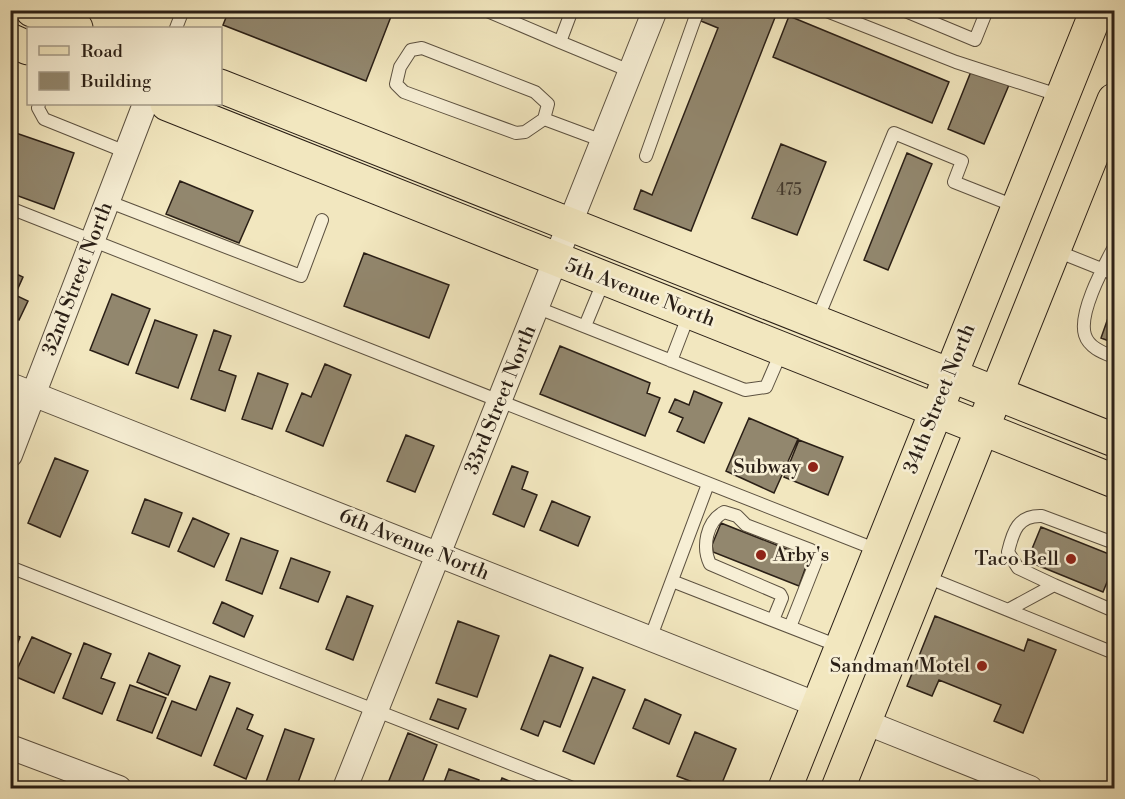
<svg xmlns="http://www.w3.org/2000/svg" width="1125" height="799" viewBox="0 0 1125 799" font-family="'Libre Bodoni',serif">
<rect width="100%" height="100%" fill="#f2e7bf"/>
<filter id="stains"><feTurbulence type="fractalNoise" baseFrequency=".00333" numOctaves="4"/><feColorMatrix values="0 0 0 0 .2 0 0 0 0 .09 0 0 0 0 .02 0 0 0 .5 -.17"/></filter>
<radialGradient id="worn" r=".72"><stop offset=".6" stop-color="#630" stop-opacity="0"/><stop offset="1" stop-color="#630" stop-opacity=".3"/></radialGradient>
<path fill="#92876e" stroke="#2a1f16" stroke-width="1.5" d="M229,10h154l9,4 -26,67 -143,-56z
M705,10h60l11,5 -85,216 -57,-22 7,-19 11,5 66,-167 -17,-7z
M789,16l160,66 -17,41 -159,-66z
M972,69l37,16 -25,59 -36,-15z
M10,131l64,22 -20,56 -44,-16z
M781,144l45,18 -29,73 -45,-17z
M907,153l25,11 -44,106 -24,-10z
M180,181l73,30 -14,32 -73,-29z
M364,253l85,32 -20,53 -85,-32z
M10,271l13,6 -8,18 13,6 -9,19 -9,-5z
M112,294l38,15 -22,56 -38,-15z
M1114,301v42l-13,-5z
M155,320l42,15 -19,53 -42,-15z
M214,330l17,6 -12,34 17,6 -11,35 -34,-12z
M560,346l90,37 -3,10 13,5 -15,38 -105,-42z
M325,364l26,11 -28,71 -37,-15 16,-38 9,4z
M258,373l30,11 -16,45 -30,-10z
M694,391l28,12 -18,40 -27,-12 6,-13 -14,-6 6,-13 14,6z
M749,418l49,21 -24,54 -48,-22z
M406,435l28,11 -19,46 -28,-11z
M799,440l44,17 -15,38 -44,-18z
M55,458l33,13 -28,66 -32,-14z
M512,466l16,6 -6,17 15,6 -13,32 -31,-13z
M145,499l37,14 -13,34 -37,-14z
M552,501l38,16 -12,29 -38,-16z
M193,518l36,16 -15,33 -36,-16z
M721,523l88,35 -10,28 -86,-34 -1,-7z
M1041,527l73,29v9l-11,27 -76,-31z
M241,538l37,13 -16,43 -36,-14z
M291,558l39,14 -12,30 -38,-14z
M347,596l26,10 -20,54 -27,-11z
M222,602l31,14 -9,21 -31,-14z
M935,616l89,35 4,-12 28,11 -33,83 -29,-12 7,-16 -62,-25 -7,16 -25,-10z
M458,621l41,15 -22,61 -41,-14z
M10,633l10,4 -10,25z
M32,637l39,17 -17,39 -40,-17z
M84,643l27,11 -10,24 14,5 -13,31 -39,-16z
M149,653l31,13 -12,29 -31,-13z
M550,655l33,13 -23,59 -16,-6 -6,15 -17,-7z
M210,676l20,7 -29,73 -44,-18 15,-37 24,9z
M593,677l32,13 -31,74 -31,-13z
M130,685l36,13 -14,35 -35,-13z
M438,699l28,10 -8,20 -28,-10z
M645,699l36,16 -12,29 -36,-16z
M237,708l16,7 -6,14 16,7 -17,43 -32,-14z
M285,729l29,10 -18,49h-21l-10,-3z
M695,732l41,17 -16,39h-12l-31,-12z
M408,733l29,12 -17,43h-34z
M449,769l30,11 -3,8h-34z
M502,778l24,10h-28z"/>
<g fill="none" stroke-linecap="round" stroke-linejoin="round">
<g stroke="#5c5140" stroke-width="14">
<path id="service" d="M485,10l75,32
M572,10l-12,32 70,29
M824,10l132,52 105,34
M903,10l72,30 12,-30
M176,28l7,-18
M422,48l113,44 13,12 -4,15 -19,13 -9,1 -112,-41 -8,-8 4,-17 11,-17z
M39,104l-1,4 6,11 82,33
M544,119l59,22
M646,156l52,-146
M107,201l194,75 21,-56
M10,208l870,343
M1114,247c-10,19 -36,66 -29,88 4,13 19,18 29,22
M1054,250l60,24
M538,308l207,82 21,-3 16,-37
M817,320l77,-187 68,28 -8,21 63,25
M585,326l19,-46
M671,361l18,-47
M10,567l563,221
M924,576l190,77
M672,581l169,66
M1054,585l-36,-17 -10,-16c5,-21 10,-37 34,-36l72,27
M1008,610l46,-25 60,26
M773,620l9,-22 -2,-4 -70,-30c-8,-17 -4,-42 14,-52l13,4 9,9 65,25 5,11 -26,66
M650,639l58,-155"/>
</g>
<g stroke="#5c5140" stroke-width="26">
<path id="minor" d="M10,385l808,320
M10,455l135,-351
M865,722l165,66
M10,747l109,41
M345,788l310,-778"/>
</g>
<g stroke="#2a1f16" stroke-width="35">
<path id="primary" d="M32,10l44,18
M10,40l18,8
M220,86l894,354
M167,104l947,377"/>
</g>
<g stroke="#2a1f16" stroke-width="35">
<path id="trunk" d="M785,788l312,-778
M838,788l276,-688"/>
</g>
<use href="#service" stroke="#f7efd5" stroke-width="12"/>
<use href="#minor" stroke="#f7efd5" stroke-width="24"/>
<use href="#primary" stroke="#f2e7bf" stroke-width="33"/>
<use href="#trunk" stroke="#f2e7bf" stroke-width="33"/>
</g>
<g fill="#8f2418" stroke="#f7efd5" stroke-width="2">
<circle cx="813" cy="467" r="6"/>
<circle cx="761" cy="555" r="6"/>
<circle cx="1071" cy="559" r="6"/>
<circle cx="982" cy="666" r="6"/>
</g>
<g text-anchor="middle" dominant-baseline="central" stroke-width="5" stroke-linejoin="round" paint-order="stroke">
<g font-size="16" fill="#44392c">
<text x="789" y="190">475</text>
</g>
<g font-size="20" fill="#2a1f16" stroke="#f7efd5">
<text transform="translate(78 279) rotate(-69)">32nd Street North</text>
<text transform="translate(640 293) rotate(21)">5th Avenue North</text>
<text transform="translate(940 399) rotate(-68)">34th Street North</text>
<text transform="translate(501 400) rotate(-68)">33rd Street North</text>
<text transform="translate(414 545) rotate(22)">6th Avenue North</text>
</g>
<g font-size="20" fill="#2a1f16" stroke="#f7efd5" text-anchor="end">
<text x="801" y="467">Subway</text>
<text x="773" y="555" text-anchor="start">Arby's</text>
<text x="1059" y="559">Taco Bell</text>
<text x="970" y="666">Sandman Motel</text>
</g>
</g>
<rect width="1125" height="799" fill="none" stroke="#f2e7bf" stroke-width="36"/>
<rect x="12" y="12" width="1101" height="775" fill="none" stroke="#2a1f16" stroke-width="3"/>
<rect x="18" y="18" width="1089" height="763" fill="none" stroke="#2a1f16" stroke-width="1.5"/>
<rect x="27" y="27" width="195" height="78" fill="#f7efd5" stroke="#a59c89" stroke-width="1.5"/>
<rect x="39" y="46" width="30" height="9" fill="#f2e7bf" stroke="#a59c89" stroke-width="1.5"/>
<text x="81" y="57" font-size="18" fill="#2a1f16">Road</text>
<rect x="39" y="72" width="30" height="18" fill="#92876e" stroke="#a59c89" stroke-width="1.5"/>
<text x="81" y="87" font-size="18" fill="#2a1f16">Building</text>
<rect width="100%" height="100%" filter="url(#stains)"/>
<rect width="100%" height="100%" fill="url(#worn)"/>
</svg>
